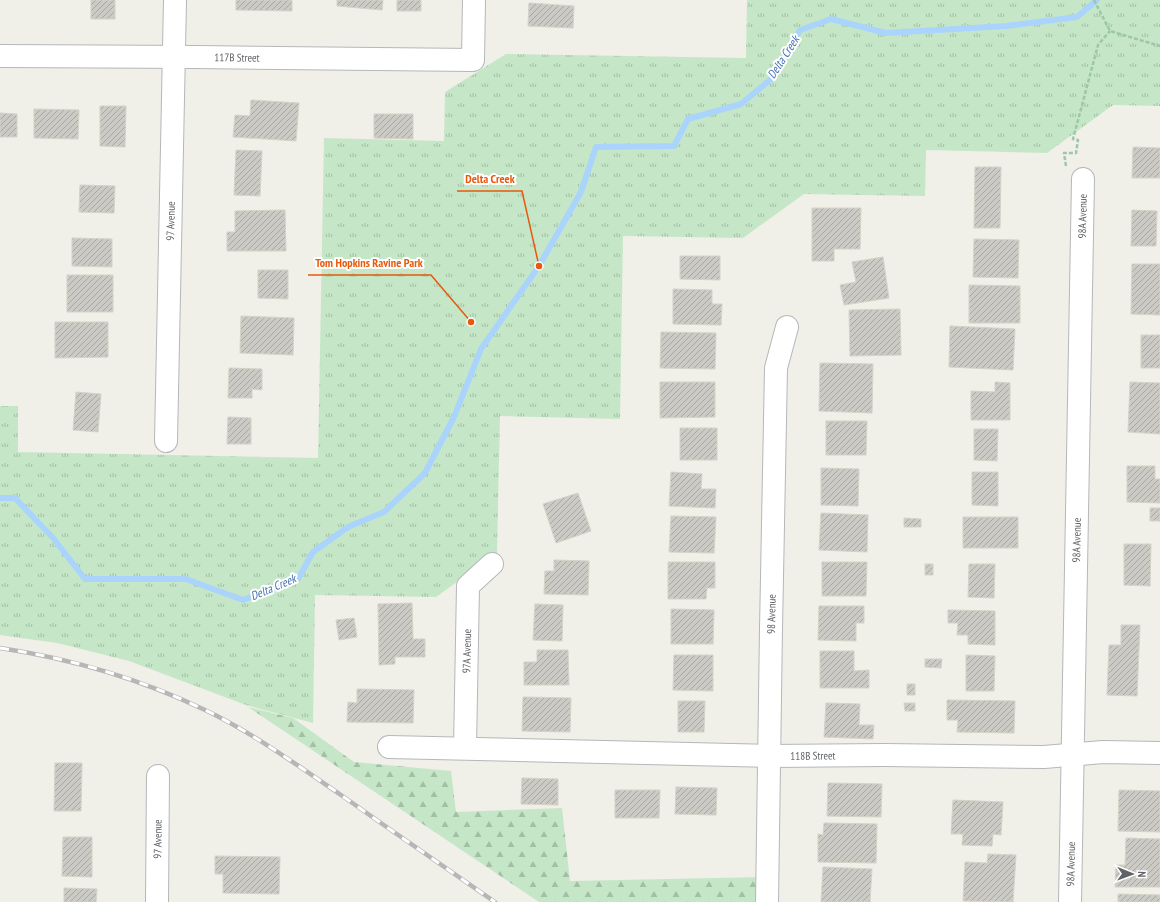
<svg xmlns="http://www.w3.org/2000/svg" width="1160" height="902" viewBox="0 0 1160 902" font-family="'PT Sans Narrow',sans-serif">
<defs>
<pattern id="forest-firs" width="22" height="20" patternUnits="userSpaceOnUse"><rect width="22" height="20" fill="#c5e7c7"/><path d="M5 1l3.5 6h-7zM16 11l3.5 6h-7z" fill="#a3bfa5"/></pattern>
<pattern id="park-tufts" width="24" height="20" patternUnits="userSpaceOnUse"><rect width="24" height="20" fill="#c5e7c7"/><path d="M3 7l-1-3M5 7V3M7 7l1-3M15 17l-1-3M17 17v-4M19 17l1-3" fill="none" stroke="#a3bfa5"/></pattern>
<pattern id="building-hatch" width="6" height="6" patternUnits="userSpaceOnUse"><rect width="6" height="6" fill="#cccac4"/><path d="M-1 1l2-2M0 6l6-6M5 7l2-2" fill="none" stroke="#a9a7a3"/></pattern>
</defs>
<rect width="100%" height="100%" fill="#f0efe8"/>
<path fill="url(#forest-firs)" d="M248,707l45,11 61,44 97,9 5,41 106,-4 8,73 197,-4v25h-228z"/>
<path fill="url(#park-tufts)" d="M747,0h413v106l-47,-1 -66,48 -121,-3 -1,46 -121,-2 -61,44 -120,-2 -3,183 -120,-3 -3,137 -61,44 -121,-2 -2,128 -67,-18 -117,-44 -72,-18 -57,-8v-229h18v46l300,6 6,-320 120,3 1,-49 61,-38 240,4z"/>
<g fill="none" stroke-linecap="round" stroke-linejoin="round">
<path stroke="#abd4fd" stroke-width="6" d="M0,498h15l38,40 32,41h101l57,21 55,-21 15,-27 35,-25 36,-15 41,-39 29,-56 27,-68 58,-83 42,-74 15,-45 78,-1 14,-27 53,-15 30,-25 29,-49 31,-11 55,14 120,-7 71,-9 20,-17"/>
</g>
<path fill="url(#building-hatch)" stroke="#d5d2c6" d="M91,0h24v19h-24z
M236,0h56v11l-56,-1z
M337,0h46l-1,10 -45,-4z
M397,0h24v11h-24z
M529,3l45,3 -1,22 -45,-2z
M251,100l48,3 -3,38 -63,-4 2,-22 15,1z
M100,106h26l-1,41 -25,-1z
M34,109l45,1 -1,29 -44,-1z
M0,113l17,1v23h-17z
M374,114h39v25l-39,-1z
M1133,147l27,1v30h-28z
M236,150l26,1 -2,45 -26,-1z
M975,167h26l-1,61h-26z
M80,185l35,1 -1,27 -35,-1z
M812,208h49l-1,41h-26v12h-22z
M285,210l1,41h-59v-19h8v-21z
M1132,210l25,1 -1,35h-25z
M72,238l40,1v28l-40,-1z
M974,239l45,1 -1,38 -45,-1z
M680,256h40v24l-40,-1z
M883,257l6,41 -45,7 -4,-20 16,-3 -4,-20z
M1132,264h28v51l-29,-1z
M258,270h30v29l-30,-1z
M67,275h46v37h-46z
M969,285l51,1v37h-51z
M673,289l39,1v14h10l-1,21 -48,-1z
M900,309l1,46 -51,1 -1,-46z
M241,316l53,2 -1,37 -53,-2z
M55,322h53v35l-53,1z
M950,326l65,3 -2,41 -64,-3z
M661,332l55,1 -1,36 -55,-1z
M1141,335h19v33h-19z
M820,363l53,1 -1,49 -53,-2z
M229,368l33,1v21l-10,-1v9h-24z
M660,382h55v35l-55,1z
M995,382l15,1v37h-39v-29l24,1z
M1130,382l30,1v51l-32,-2z
M76,392l25,2 -3,38 -25,-2z
M228,417l23,1v26h-24z
M826,421h41l-1,34h-40z
M680,428h37v32h-37z
M974,429h24l-1,32 -23,-1z
M1127,466h28v13h5v24l-33,-1z
M821,468l38,1 -1,37 -37,-1z
M671,472l31,2 -1,15h15l-1,19 -46,-2z
M972,472h26v34l-26,-1z
M578,493l13,38 -35,12 -13,-39z
M1150,508h10v13h-10z
M821,513l47,2 -1,37 -48,-2z
M671,516l45,1 -2,36 -45,-1z
M963,517h55v31h-55z
M904,518l17,1v8h-17z
M1124,544h27l-1,42 -26,-1z
M554,560l35,1 -1,34 -44,-1 1,-23h9z
M668,562h47v26h-8l-1,11h-38z
M822,562h45l-1,34h-44z
M925,564h8v11h-8z
M969,564h26l-1,34 -26,-1z
M412,603l1,36h12v18h-30v7l-16,1 -1,-61z
M535,604l28,1 -1,36 -29,-1z
M819,606h45v17h-8v18l-38,-1z
M671,609l43,1 -1,34h-42z
M948,610l47,1v34l-27,-1v-9h-11l1,-12h-10z
M354,618l3,19 -18,3 -3,-20z
M1121,625h19l-3,71 -30,-1 2,-50h12z
M537,650h31l1,35h-45v-23h13z
M820,651h34v20l15,-1v18h-49z
M674,655h39v36l-40,-1z
M966,655l29,1 -1,35h-28z
M925,659h17l-1,9 -16,-1z
M907,684h8v11h-8z
M357,689l57,1 -1,33 -66,-1 1,-20 9,1z
M523,697l48,1 -1,34 -48,-1z
M947,700l68,1 -1,32 -57,-1 1,-12h-11z
M678,701h27l-1,31h-26z
M826,703l34,1 -1,21h15l-1,14 -49,-2z
M904,703h11v8h-10z
M55,763h27l-1,48h-27z
M522,778l36,1v26l-37,-1z
M828,783l54,1 -1,33 -54,-1z
M676,787l41,1 -1,27 -41,-1z
M615,790h45l-1,28h-44z
M1119,790l41,1v41l-42,-1z
M953,800l50,2 -2,33 -8,-1 -1,12 -30,-1 1,-11h-12z
M824,823l53,1 -1,39 -58,-1v-28l5,1z
M63,837h29v40l-30,-1z
M1126,838l34,1v48h-45l1,-22h9z
M988,854l28,1 -3,47 -50,-1 2,-39 22,1z
M215,856l65,1 -1,37 -56,-1v-19h-8z
M823,867l49,2 -2,33h-49z
M64,888l33,1 -1,13h-32z
M1118,894l42,1v7h-42z"/>
<g fill="none" stroke-linecap="round" stroke-linejoin="round">
<g stroke="#b5b7bb" stroke-width="24">
<g id="minor">
<path id="s1" d="M0,56l196,1 277,3 1,-60"/>
<path id="s2" d="M166,441l9,-441"/>
<path id="s3" d="M389,747l381,9 115,-1 159,2 59,-5 57,1"/>
<path id="s4" d="M465,748l3,-162 24,-22"/>
<path id="s5" d="M157,902l1,-126"/>
<path id="s6" d="M767,902l4,-273 5,-261 11,-41"/>
<path id="s7" d="M1070,902l13,-723"/>
</g>
</g>
<path stroke="#9dc6ab" stroke-width="2.5" stroke-dasharray="4 2" stroke-linecap="butt" d="M1094,0l16,31 50,15
M1066,166l-2,-13h12l2,-13 -5,-1 25,-94 12,-14"/>
<use href="#minor" stroke="#fff" stroke-width="22"/>
<g stroke="#b6b6b7" stroke-width="4.5">
<path id="rail" d="M0,648c73,11 138,30 205,62 48,23 92,55 136,85 51,36 102,71 154,107"/>
</g>
<use href="#rail" stroke="#fff" stroke-width="3" stroke-dasharray="9" stroke-linecap="butt"/>
</g>
<g text-anchor="middle" dominant-baseline="central" stroke-width="4" stroke-linejoin="round" paint-order="stroke">
<g font-size="11" fill="#5f6267" stroke="#fff">
<text stroke="none"><textPath href="#s1" startOffset="237">117B Street</textPath></text>
<text stroke="none"><textPath href="#s7" startOffset="686">98A Avenue</textPath></text>
<text stroke="none"><textPath href="#s2" startOffset="220">97 Avenue</textPath></text>
<text stroke="none"><textPath href="#s7" startOffset="362">98A Avenue</textPath></text>
<text stroke="none"><textPath href="#s6" startOffset="288">98 Avenue</textPath></text>
<text stroke="none"><textPath href="#s4" startOffset="97">97A Avenue</textPath></text>
<text stroke="none"><textPath href="#s3" startOffset="424">118B Street</textPath></text>
<text stroke="none"><textPath href="#s5" startOffset="63">97 Avenue</textPath></text>
<text stroke="none"><textPath href="#s7" startOffset="38">98A Avenue</textPath></text>
</g>
<g font-size="12" font-style="italic" fill="#4673b0" stroke="#fff">
<text transform="translate(783 57) rotate(-57)">Delta Creek</text>
<text transform="translate(273 587) rotate(-23)">Delta Creek</text>
</g>
</g>
<path fill="none" stroke="#e8590c" stroke-width="1.5" d="M539 266L522 191H457M471 322L431 275H308"/>
<g fill="#e8590c" stroke="#fff" stroke-width="1.5">
<circle cx="539" cy="266" r="4"/>
<circle cx="471" cy="322" r="4"/>
</g>
<g font-size="12" text-anchor="middle" font-weight="bold" fill="#e8590c" stroke="#fff" stroke-width="4" stroke-linejoin="round" paint-order="stroke">
<text x="490" y="183">Delta Creek</text>
<text x="369" y="267">Tom Hopkins Ravine Park</text>
</g>
<g transform="translate(1132 874) rotate(91)" stroke="#ffffff" stroke-width="3" paint-order="stroke">
<path d="M0-3L7 15L0 10L-7 15Z" fill="#5f6267"/>
<text y="-6" font-size="11" font-weight="bold" text-anchor="middle" fill="#5f6267">N</text>
</g>
</svg>
